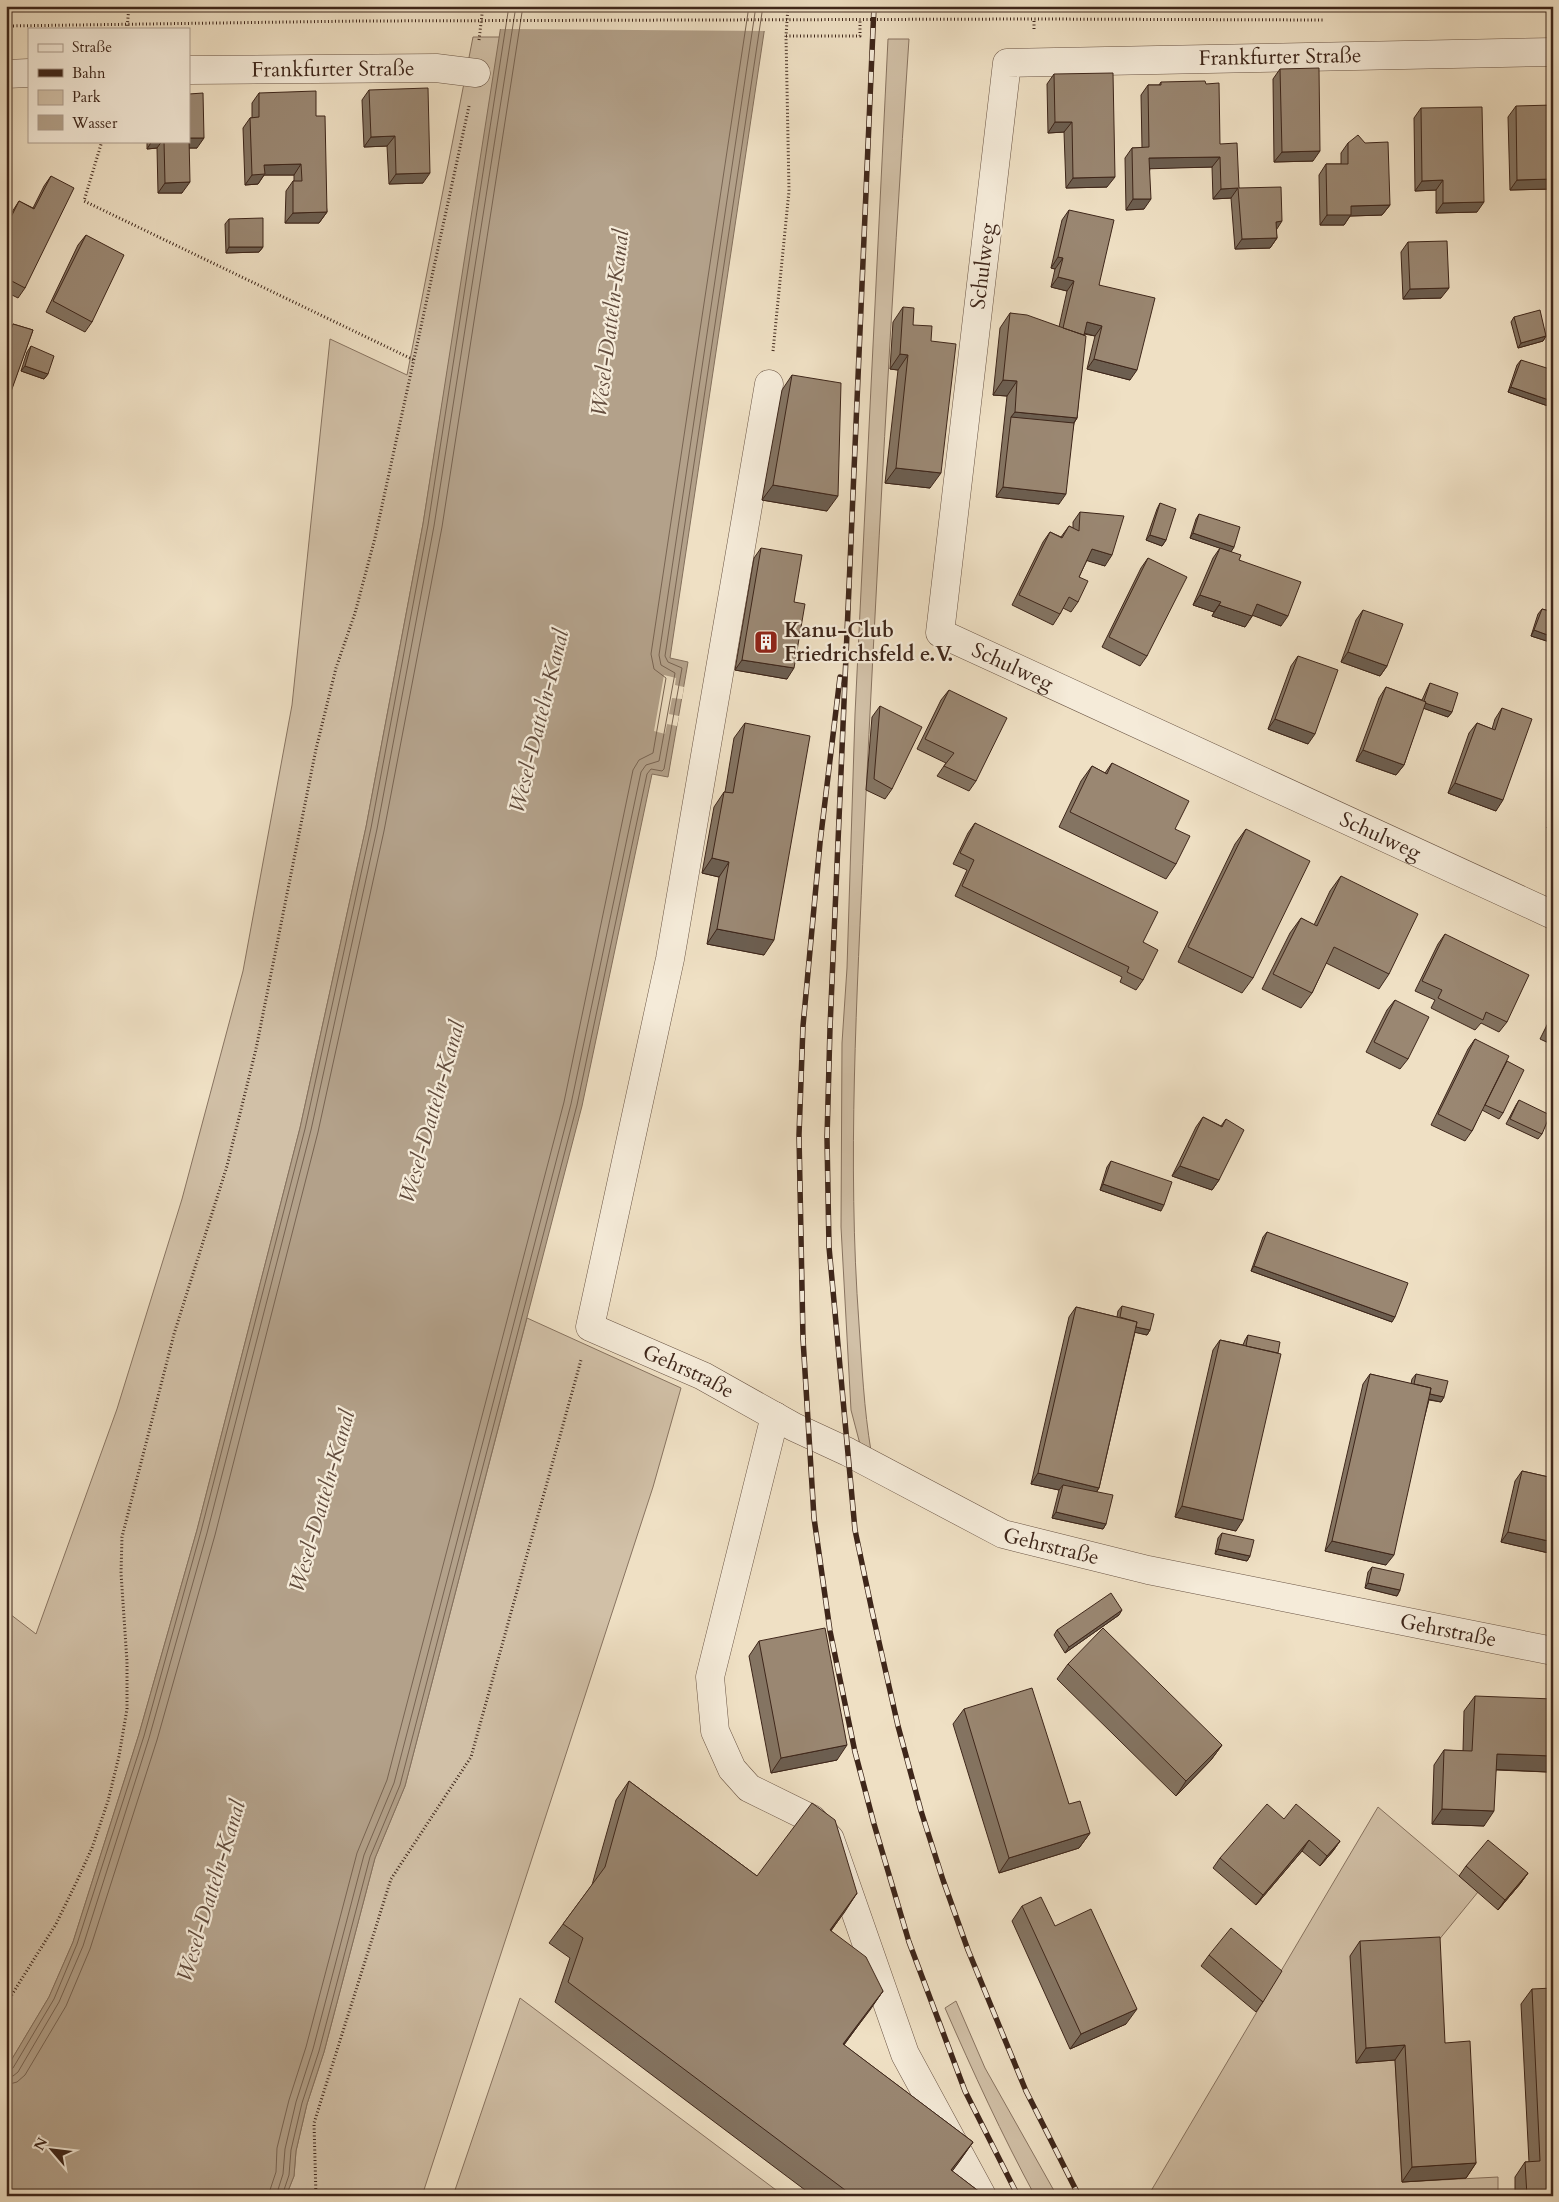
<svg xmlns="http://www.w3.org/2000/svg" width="1559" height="2202" viewBox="0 0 1559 2202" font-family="Cardo,serif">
<rect width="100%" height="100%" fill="#efe0c4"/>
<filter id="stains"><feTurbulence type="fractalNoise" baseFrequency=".004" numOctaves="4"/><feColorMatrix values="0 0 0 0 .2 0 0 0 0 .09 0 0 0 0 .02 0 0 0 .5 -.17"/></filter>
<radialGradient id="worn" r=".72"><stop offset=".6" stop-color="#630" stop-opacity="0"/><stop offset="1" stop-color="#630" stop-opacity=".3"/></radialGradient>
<path fill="#d1c0a7" stroke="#887360" d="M473,37h28l-78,487 -57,303 -66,301 -103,402 -58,204 -66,208 -24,55 -43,72v-458l30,23 81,-225 65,-210 61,-228 49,-266 38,-366 77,36z
M888,39h21c-18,265 -32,530 -45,795 -7,163 -17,327 -5,490 3,43 5,85 12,127l-10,-3 -10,-38 -10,-183 1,-184 5,-75 8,-254z
M527,1318l154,70 -28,99 -231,709h-136l8,-20 2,-25 11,-47 17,-52 51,-194 30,-72z
M1378,1807l100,85 -49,60 -34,108 7,122 96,-5v19h-350z
M520,1998l264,198h-331z
M956,2001l29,67 72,128h-22c-33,-61 -62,-124 -90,-188z"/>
<path fill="#b3a18a" stroke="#84705d" d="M504,6h264l-98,652 18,4 -20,115 -16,-3 -70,332 -177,680 -30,72 -51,194 -17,52 -11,47 -2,25 -8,20h-280v-127l43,-72 24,-55 66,-208 58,-204 103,-402 66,-301 57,-303z"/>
<path fill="#efe0c4" d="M502,6h268l-3,25 -268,-2z
M664,675l12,3 -1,7 9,2 -2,12 -10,-1 -3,16 10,2 -2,10 -10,-2 -2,10 -11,-3z"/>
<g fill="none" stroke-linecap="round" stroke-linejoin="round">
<path stroke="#786452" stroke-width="1" d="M6,2071l7,-3 41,-69 23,-55 67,-208 57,-205 104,-402 66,-301 57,-303 81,-519
M6,2077l7,-1 5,-4 41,-70 24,-56 66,-208 58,-205 104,-403 66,-301 57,-303 82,-520
M6,2085l11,-3 8,-7 41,-69 24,-57 67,-209 58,-205 103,-403 66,-301 58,-304 81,-521
M268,2196l8,-24 1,-24 12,-48 17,-53 51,-194 30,-73 177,-678 69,-332 6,-10 14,-7 13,-75 -12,-9 -3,-15 98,-648
M276,2196l7,-22 2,-25 11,-47 17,-53 51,-194 30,-72 177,-679 70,-332 5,-7 13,-4 16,-88 -14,-8 -2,-10 97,-649
M282,2196l7,-21 2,-25 11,-47 17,-52 51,-194 30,-72 177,-680 70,-331 4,-5 11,2 2,-2 18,-101 -14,-6 -3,-6 98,-650"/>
<g stroke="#6a5444" stroke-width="29">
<g id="minor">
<path id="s1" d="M1553,52l-546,11 -67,570 613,282"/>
<path id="s2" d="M189,70l247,-2 40,5"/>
<path d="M6,74l23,-1"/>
<path id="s3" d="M769,384l-99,575 -80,368 113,49 91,51 54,25 155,82 145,36 405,81"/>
<path d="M775,1416l-65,261 5,54 17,38 17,19 63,31 18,20 75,215 77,142"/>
</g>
</g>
<path stroke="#3e261a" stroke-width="3" stroke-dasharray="1 2.5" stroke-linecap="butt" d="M6,26l353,-5
M127,29l2,-23
M1034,29v-10l289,1
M786,36h74v-15
M479,40l4,-34
M102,141l-18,60 330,159
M773,351l16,-160 -3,-155 2,-30
M6,2004l50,-80 20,-41 16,-35 16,-47 11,-45 8,-47v-47l-6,-89 1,-36 52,-203 53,-168 29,-117 60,-300 20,-81 19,-55 20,-75 94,-432
M316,2196l-2,-73 77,-244 80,-122 110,-397"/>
<use href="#minor" stroke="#f5ebd9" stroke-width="28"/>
<g stroke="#3e261a" stroke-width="5.5">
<path id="rail" d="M874,6l-44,1022 -3,110 2,109 26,283 17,81 26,115 23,85 22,69 25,70 58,141 53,105
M840,677l-20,166 -17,183 -4,109 4,204 11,179 16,113 25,121 19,72 35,118 56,149 53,105"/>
</g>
<use href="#rail" stroke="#f5ebd9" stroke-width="4" stroke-dasharray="11" stroke-linecap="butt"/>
<path stroke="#3e261a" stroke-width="3" stroke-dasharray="1 2.5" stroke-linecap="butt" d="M359,21l675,-2"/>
</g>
<path fill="#847462" stroke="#3e261a" d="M1280,69l33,92 -39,1 -1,-83z
M1054,74l53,113 -41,1 -2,-56 -16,1 -1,-49z
M1161,82l59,62 19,44 37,41 1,9 -7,10 -35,1 -4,-51 -18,1 -1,-32 -62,1 -6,41 -18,1 -1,-52 7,-10h10l-1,-53 7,-10h11z
M369,90l54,93 -34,1 -2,-38 -23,1 -2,-47z
M259,93l57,23 11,96 -8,11h-34l1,-32 7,-10h1v-6h-30l-6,9 -13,1 -2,-57 7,-10h2v-15z
M1516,106l35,83 -41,1 -2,-73z
M1421,108l56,104 -41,1v-23l-21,1 -1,-73z
M147,141h42l8,7h-8l-7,45h-24l-1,-45 -10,1z
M1348,143l42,62 -8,10 -32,1 -6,9h-24l-1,-50 7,-11h15v-11z
M51,176l-26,112 -7,10 -12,-6v-69l6,-11 7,-11 14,7 11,-22z
M1069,210l30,75 31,95 -43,-11 8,-33 -11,-2 -7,84 -3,5 -15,81 -63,-7 11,-101 -14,-1 7,-67 10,-15 49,14 8,-36 -16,-4 4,-18 -4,-1 11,-48z
M229,219l34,28 -4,5 -33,1 -1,-29z
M86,235l6,87 -7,10 -39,-20 32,-67z
M1408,242l33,56 -38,1 -2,-47z
M903,307l10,18 18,16 -1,147 -45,-5 13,-113 -8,-1 3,-47z
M1514,317l32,19 -3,5 -25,7 -7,-26z
M13,324l20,6 -27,74v-65l4,-10z
M31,346l17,28 -4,5 -23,-8 6,-19z
M1521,360l27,46 -40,-14 9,-27z
M792,375l35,136 -65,-11 20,-110z
M1160,503l6,37 -4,6 -16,-6 11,-31z
M1080,512l25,54 -18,-6 -8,17 -1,25 -7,10 -8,-4 -3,6 -7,11 -41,-20 31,-63 7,-10 11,5 8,-11 4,2v-6z
M1199,514l35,33 -3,4 8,9 42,66 -28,-11 -8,12 -33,-11 2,-4 -21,-7 20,-47 7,-10 -30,-10 6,-19z
M761,548l33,54 -7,77 -52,-9 19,-112z
M1148,558l-1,98 -7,10 -38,-19 39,-79z
M1542,609l11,3v31l-22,-7 7,-22z
M1363,610l24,56 -7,10 -39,-14 15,-42z
M1298,656l10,88 -40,-15 23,-63z
M1430,683l22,29 -4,5 -25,-9 -19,57 -8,10 -40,-14 23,-63 7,-11 36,13 5,-11z
M949,690l27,91 -7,10 -32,-15 9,-13 -29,-14 24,-49z
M880,706l12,83 -7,10 -19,-9 6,-73z
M1502,708l-6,103 -48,-18 21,-60 8,-10 15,6 3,-10z
M745,723l19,232 -57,-11 12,-67 -17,-4 12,-66 10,-15h1l9,-54z
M1112,763l63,66 1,35 -10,15 -107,-52 22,-46 11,-15 13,7z
M1553,810v20l-6,-2z
M975,823l168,119v38l-7,10 -16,-8 2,-5 -167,-81 12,-26 -14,-6 15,-31z
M1246,829l7,149 -11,15 -64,-31 57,-118z
M1341,876l48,98 -10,15 -53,-26 -14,30 -11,15 -39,-19 28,-56 11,-15 13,7 16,-34z
M1445,934l62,88 -8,10 -18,-9 -6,7 -44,-22 4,-8 -20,-9 23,-47z
M1395,1000l13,59 -8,10 -34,-17 21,-42z
M1553,1013v32l-13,-6z
M1475,1039l32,22 -4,52 -4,6 -17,-9 -10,21 -7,10 -34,-16 37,-76z
M1519,1100l23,34 -4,5 -32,-15 10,-19z
M1203,1117l18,9 5,-7 -7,61 -7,10 -40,-14 24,-49z
M1111,1161l50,50 -61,-21 7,-23z
M1267,1232l125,90 -141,-51 12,-34z
M1122,1306l28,24 -3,5 -12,-3 -36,156 -2,3 9,33 -3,5 -51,-11 7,-28 -28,-6 38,-167 7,-10 41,10 1,-6z
M1248,1335l-12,196 -61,-14 38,-167 7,-10 23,5 2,-5z
M1370,1374l41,10 1,-5 4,-5 28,23 -3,5 -12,-2 -43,165 -61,-14 38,-167z
M1522,1471l31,7v76l-52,-12 14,-61z
M1222,1533l28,23 -3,5 -32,-7 3,-16z
M1372,1567l28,23 -3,6 -32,-8 3,-16z
M1119,1615l-54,38 -11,-18 3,-5z
M759,1641l78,119 -66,13 -22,-117z
M1068,1664l154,81 -11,15 -35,36 -119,-117z
M1475,1696l73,76 -52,-2 -12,56 -52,-2 2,-59 10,-15 19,1 1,-40z
M964,1709l105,95 21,29 -11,15 -80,25 -46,-149z
M629,1781l128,95 100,17 -26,38 52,60 -39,54 129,97 -21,29 33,25h-172l-258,-194 15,-44 -21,-15 43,-58 24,-85z
M1284,1819l56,22 -7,10 -13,15 -18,-15 -46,54 -43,-37 7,-10z
M1466,1866l62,7 -8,11 -22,26 -39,-34z
M1022,1906l33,20 71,98 -56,25 -58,-128z
M1360,1941l85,102 31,120 -10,15 -64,4 -7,-122 -39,3 -6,-107z
M1209,1955l54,47 -7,10 -55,-46z
M1532,1989l21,207h-38v-19l10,-15h4l-8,-158z"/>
<path fill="#6c5e50" stroke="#3e261a" d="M1055,122h17l-8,10 -16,1z
M395,136l-8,10 -23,1 7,-10z
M189,138h15l-7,10h-15z
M152,141h10l-5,7 -10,1z
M1320,151l-7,10 -39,1 8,-10z
M1220,157l-8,10 -70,2 7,-11z
M301,164l-7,11h-30l-6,9 -13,1 7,-10 12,-10z
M430,173l-7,10 -34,1 7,-10z
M1115,177l-8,10 -41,1 7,-10z
M1553,179v7l-2,3 -41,1 7,-10z
M1443,180l-7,10 -21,1 7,-10z
M190,182l-8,11h-24l7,-10z
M1238,188l-7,10 -18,1 8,-10z
M1133,199h18l-7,10 -18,1z
M1484,202l-7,10 -41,1 7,-10z
M1390,205l-8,10 -32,1 -6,9h-24l7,-10 24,-9z
M327,212l-8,11h-34l8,-10z
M1282,221l-7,11 1,-10z
M1277,238l-7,10 -35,1 7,-10z
M229,247h34l-4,5 -33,1z
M1058,257l5,1 -8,11 -4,-1z
M1058,277l16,4 -7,10 -16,-4z
M1449,288l-8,10 -38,1 7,-10z
M1087,322l15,4 -7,10 -15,-4z
M1546,336l-3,5 -25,7 3,-5z
M900,354l8,1 -10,15 -8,-1z
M1094,359l43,11 -7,10 -43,-11z
M25,366l23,8 -4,5 -23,-8z
M1003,380l14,1 -10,15 -14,-1z
M1511,387l41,14 -4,5 -40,-14z
M1015,412l62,6 -10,15 -56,-16z
M896,468l45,5 -11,15 -45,-5z
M773,485l65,11 -11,15 -65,-11z
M1003,487l63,7 -7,10 -63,-7z
M1193,533l41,14 -3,5 -41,-14z
M1150,535l16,5 -4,6 -16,-6z
M1092,549l20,6 -7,11 -20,-6z
M1200,595l21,7 -7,10 -21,-7z
M1257,604l31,12 -7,10 -32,-12z
M1219,605l33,11 -7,11 -33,-11z
M1534,630l19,7v6l-22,-7z
M1348,652l39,14 -7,10 -39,-14z
M742,660l52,8 -7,11 -52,-9z
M1423,702l29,10 -4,5 -28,-10z
M1275,719l40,15 -7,10 -40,-15z
M1363,750l41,15 -8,10 -40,-14z
M1455,783l48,17 -7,11 -48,-18z
M1553,819v11l-6,-2z
M712,858l17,4 -10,15 -17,-4z
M717,929l57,11 -10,15 -57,-11z
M1180,1166l39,14 -7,10 -40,-14z
M1103,1184l61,21 -3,6 -61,-21z
M1254,1266l141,51 -3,5 -141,-51z
M1118,1323l32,7 -3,5 -32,-7z
M1412,1390l32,7 -3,5 -32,-7z
M1038,1473l61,15 -7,10 -29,-13 -4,5 -28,-6z
M1182,1506l61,14 -7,11 -61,-14z
M1056,1512l50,12 -3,5 -51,-11z
M1508,1532l45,10v12l-52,-12z
M1332,1541l62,14 -8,10 -61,-14z
M1218,1549l32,7 -3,5 -32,-7z
M1368,1583l32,7 -3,6 -32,-8z
M1122,1610l-3,5 -54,38 4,-6z
M847,1745l-10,15 -66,13 10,-15z
M1222,1745l-11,15 -35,36 10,-15z
M1497,1754l56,2v8l-5,8 -62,-3z
M1442,1809l52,2 -10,15 -52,-2z
M1090,1833l-11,15 -80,25 10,-15z
M1309,1840l-7,11 -46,54 7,-10z
M1340,1841l-7,10 -13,15 7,-10z
M1528,1873l-8,11 -22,26 7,-10z
M857,1893l-13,20 -28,37 14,-20z
M883,1991l-13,19 -41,54 14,-20z
M1137,2009l-11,15 -56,25 11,-15z
M1405,2045l-10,15 -39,3 10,-15z
M973,2142l-14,20 -21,28 13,-20z
M1476,2163l-10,15 -64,4 10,-15z"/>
<path fill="#9a8772" stroke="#3e261a" d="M1319,68l1,83 -38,1 -2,-83z
M1113,73l2,104 -42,1 -1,-56h-17l-1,-48z
M1205,81l1,3 13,-1 1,61 17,-1 2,45 42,-1 1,34 -6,1 1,16 -35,1 -4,-51 -17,1 -1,-32 -71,1 2,41h-18l-1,-51 17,-1 -1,-62h13v-3z
M428,88l2,85 -34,1 -1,-38 -24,1 -2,-47z
M316,91v25h9l2,96 -34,1v-32h9l-1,-17 -37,1 1,9 -13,1 -2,-57 9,-1v-24z
M203,93l1,45h-15l1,44 -25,1 -1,-42h25v-47z
M1553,105v74l-36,1 -1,-74z
M1482,107l2,95 -41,1v-23l-21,1 -1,-73z
M1358,135l7,8 23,-1 2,63 -39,1v9h-24l-1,-51h22v-21z
M51,176l23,12 -49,100 -19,-10v-51l13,-26 15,8z
M1069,210l45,10 -15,65 56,13 -18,72 -43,-11 8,-33 -15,-4 -3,13 -21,-7 11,-47 -16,-4 5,-19 -5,-1z
M263,218v29h-34v-28z
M86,235l38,20 -32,67 -39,-21z
M1447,241l2,47 -39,1 -2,-47z
M903,307l11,1 -1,17 19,1 -1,15 25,3 -15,129 -45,-5 12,-113 -8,-1z
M1540,310l6,26 -25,7 -7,-26z
M1010,313l17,2 59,21 -9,82 -62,-6 2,-31 -14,-1z
M13,324l20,6 -26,73 -1,-59z
M31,346l23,10 -6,18 -23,-8z
M1521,360l32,10v29l-1,2 -41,-14z
M792,375l49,8 -3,113 -65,-11z
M1011,417l63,6 -8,71 -63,-7z
M1160,503l16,6 -10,31 -16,-5z
M1080,512l44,4 -12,39 -20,-6 -13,28 9,4 -10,21 -9,-5 -9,17 -41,-19 31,-63 12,6 7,-12 10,5z
M1199,514l41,13 -6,20 -41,-14z
M761,548l41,7 -8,47 11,2 -11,64 -52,-8z
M1220,548l21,7 -2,5 62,22 -13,34 -31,-12 -5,12 -33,-11 2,-3 -21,-7z
M1148,558l39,19 -40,79 -38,-19z
M1542,609l11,3v25l-19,-7z
M1363,610l40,14 -16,42 -39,-14z
M1298,656l40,14 -23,64 -40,-15z
M1430,683l28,10 -6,19 -27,-9 1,-1 -2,-1z
M1386,687l40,15 -22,63 -41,-15z
M949,690l58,28 -31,63 -32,-15 10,-13 -29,-14z
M880,706l42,21 -30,62 -18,-10z
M1502,708l30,11 -29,81 -48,-17 22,-60 18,7z
M745,723l65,13 -36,204 -57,-11 12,-67 -17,-4 12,-66 9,1z
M1112,763l77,38 -14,28 15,7 -14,28 -106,-52 22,-46 15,8z
M975,823l183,89 -15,30 15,8 -15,30 -16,-8 2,-5 -167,-81 12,-26 -14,-7z
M1246,829l64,32 -57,117 -65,-31z
M1341,876l77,38 -29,60 -55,-27 -22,46 -39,-19 28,-56 16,8z
M1445,934l84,41 -22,47 -21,-10 -3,8 -45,-22 4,-8 -20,-9z
M1395,1000l34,17 -21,42 -34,-17z
M1553,1018v13l-6,-2z
M1475,1039l34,17 -37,75 -34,-17z
M1507,1061l17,9 -21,43 -18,-8z
M1519,1100l31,15 -8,19 -32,-15z
M1203,1117l19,10 4,-8 18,11 -25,50 -39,-14z
M1111,1161l61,21 -8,23 -61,-21z
M1267,1232l141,51 -13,34 -141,-51z
M1122,1306l32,8 -4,16 -14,-3 1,-5 -17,-5z
M1076,1307l61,15 -38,166 -61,-15z
M1248,1335l32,7 -2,11 -32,-7z
M1220,1340l61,14 -38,166 -61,-14z
M1370,1374l61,14 -37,167 -62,-14z
M1416,1374l32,7 -4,16 -14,-3 1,-6 -17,-4z
M1522,1471l31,7v64l-45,-10z
M1063,1485l50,10 -7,29 -50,-12z
M1222,1533l32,7 -4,16 -32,-7z
M1372,1567l32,7 -4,16 -32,-7z
M1111,1593l11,17 -53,37 -12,-17z
M825,1628l22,117 -66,13 -22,-117z
M1103,1628l119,117 -36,36 -118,-117z
M1032,1688l37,116 11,-3 10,32 -81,25 -45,-149z
M1475,1696l78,3v57l-56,-2 -3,57 -52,-2 2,-59 28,1z
M629,1781l128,95 55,-73 23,17 22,73 -27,37 36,27 17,34 -40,53 130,98 -22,28 34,26h-132l-285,-214 15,-44 -20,-14 42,-57z
M1267,1804l17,15 12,-15 44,37 -13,15 -18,-16 -46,55 -43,-37z
M1488,1840l40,33 -23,27 -39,-34z
M1041,1897l14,29 36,-17 46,100 -56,25 -59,-128z
M1231,1928l51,43 -19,31 -54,-47z
M1440,1937l5,106 25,-2 6,122 -64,4 -7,-122 -39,3 -6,-107z
M1553,1988v208h-26l-2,-34 15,-1 -8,-172z"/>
<defs>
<g id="building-square" transform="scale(1.25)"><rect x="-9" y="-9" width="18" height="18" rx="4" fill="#8f2418" stroke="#f5ebd9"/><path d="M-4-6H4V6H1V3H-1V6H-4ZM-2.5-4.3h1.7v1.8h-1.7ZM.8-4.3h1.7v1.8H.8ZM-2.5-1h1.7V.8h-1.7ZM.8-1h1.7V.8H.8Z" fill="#fff"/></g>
</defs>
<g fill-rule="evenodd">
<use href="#building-square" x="766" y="642"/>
</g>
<g text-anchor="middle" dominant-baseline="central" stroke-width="4.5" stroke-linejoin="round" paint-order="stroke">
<g font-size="21" fill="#3e261a" stroke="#f5ebd9">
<text transform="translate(1280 57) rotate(-1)">Frankfurter Straße</text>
<text stroke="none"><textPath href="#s2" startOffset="144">Frankfurter Straße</textPath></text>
<text transform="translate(983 266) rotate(-83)">Schulweg</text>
<text stroke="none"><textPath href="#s1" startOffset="1200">Schulweg</textPath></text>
<text stroke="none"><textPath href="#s1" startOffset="1605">Schulweg</textPath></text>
<text stroke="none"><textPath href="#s3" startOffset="1068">Gehrstraße</textPath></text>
<text stroke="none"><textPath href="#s3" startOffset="1472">Gehrstraße</textPath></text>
<text stroke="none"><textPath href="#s3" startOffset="1878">Gehrstraße</textPath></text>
</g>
<g font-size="21" font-weight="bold" fill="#3e261a" stroke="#f5ebd9" text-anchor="start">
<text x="784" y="630">Kanu-Club<tspan x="784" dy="24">Friedrichsfeld e.V.</tspan></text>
</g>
<g font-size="22" font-style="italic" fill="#614b3c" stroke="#f5ebd9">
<text transform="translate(610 323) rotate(-83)">Wesel-Datteln-Kanal</text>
<text transform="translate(539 721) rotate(-76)">Wesel-Datteln-Kanal</text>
<text transform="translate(432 1112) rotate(-74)">Wesel-Datteln-Kanal</text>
<text transform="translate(322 1501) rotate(-74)">Wesel-Datteln-Kanal</text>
<text transform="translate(211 1891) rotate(-73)">Wesel-Datteln-Kanal</text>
</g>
</g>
<rect width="1559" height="2202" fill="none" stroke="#efe0c4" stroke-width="25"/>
<rect x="8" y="8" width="1544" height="2187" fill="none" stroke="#3e261a" stroke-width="2.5"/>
<rect x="12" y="12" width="1534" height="2177" fill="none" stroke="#3e261a"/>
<rect x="28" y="28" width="162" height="115" fill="#f5ebd9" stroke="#ac9c8d"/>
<rect x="38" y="44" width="25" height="8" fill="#f5ebd9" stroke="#ac9c8d"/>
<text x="72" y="52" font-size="15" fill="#3e261a">Straße</text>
<rect x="38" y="69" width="25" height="8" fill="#3e261a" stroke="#ac9c8d"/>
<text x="72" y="78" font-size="15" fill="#3e261a">Bahn</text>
<rect x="38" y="90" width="25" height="15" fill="#d1c0a7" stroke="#ac9c8d"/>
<text x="72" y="102" font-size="15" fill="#3e261a">Park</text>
<rect x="38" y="115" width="25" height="15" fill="#b3a18a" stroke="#ac9c8d"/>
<text x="72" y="128" font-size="15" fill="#3e261a">Wasser</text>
<g transform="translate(52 2150) rotate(298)" stroke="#f5ebd9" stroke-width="4" paint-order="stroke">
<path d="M0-4L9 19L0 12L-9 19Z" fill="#3e261a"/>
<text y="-8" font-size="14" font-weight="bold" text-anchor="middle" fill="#3e261a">N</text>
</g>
<rect width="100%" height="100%" filter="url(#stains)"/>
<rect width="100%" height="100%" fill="url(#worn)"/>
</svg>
